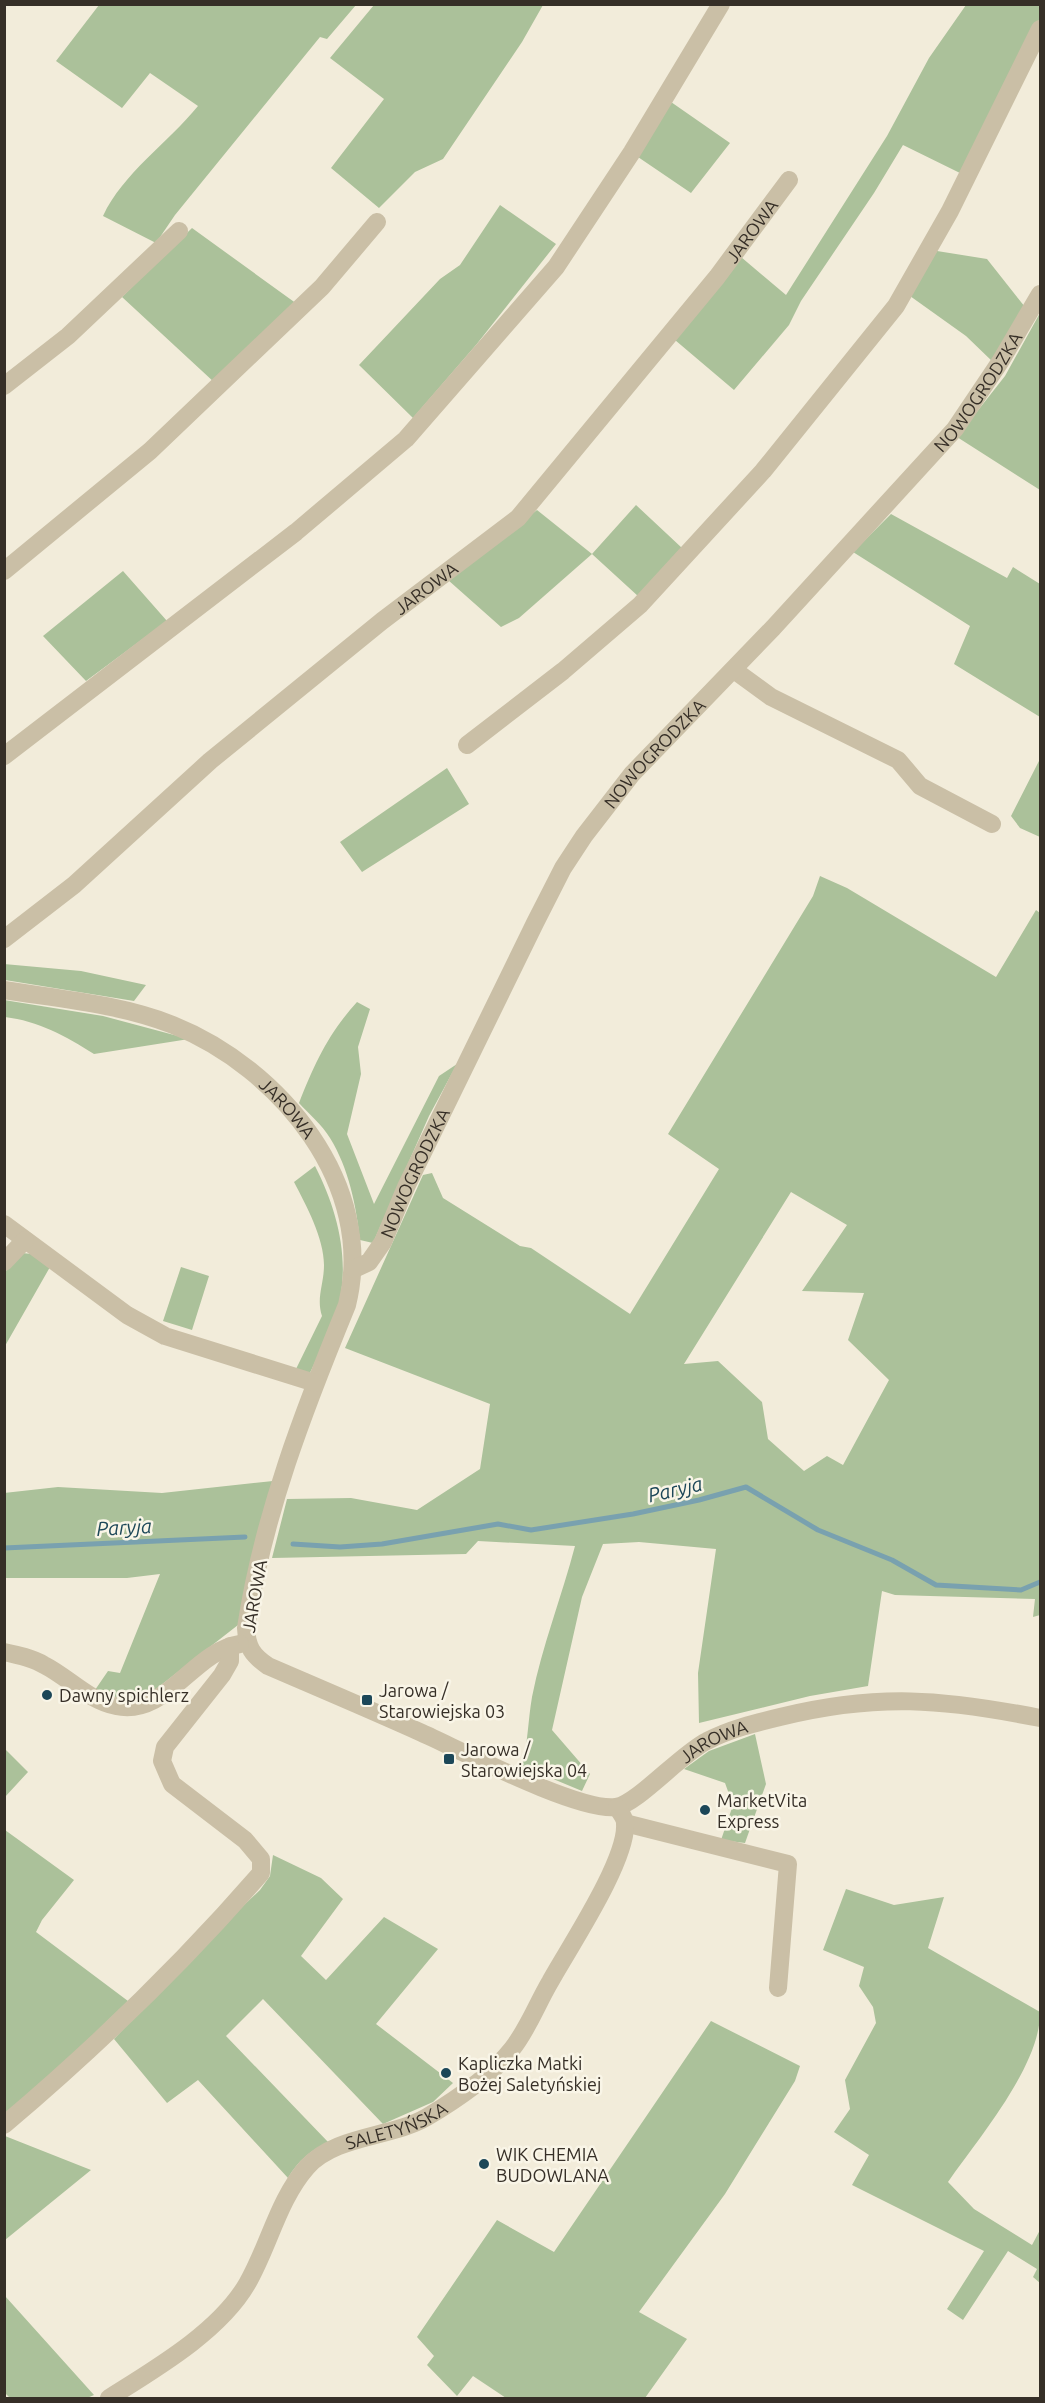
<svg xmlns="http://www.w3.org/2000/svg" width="1045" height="2403" viewBox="0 0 1045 2403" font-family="Ubuntu,sans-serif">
<rect width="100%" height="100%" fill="#f2ecda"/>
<path fill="#abc19a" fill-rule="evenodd" d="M99,5h257l-29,34 -7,-2 -145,178 -19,28 -53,-27c20,-43 65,-73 95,-110l-48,-33 -28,35 -66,-47z
M374,5h169l-21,37 -79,117 -28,13 -36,36 -48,-40 53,-69 -54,-41z
M966,5h74v13l-78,156 -59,-29 -29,48 -73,108 -12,24 -55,65 -59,-50 66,-83 45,38 101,-159 42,-78z
M671,102l59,41 -39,50 -53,-36z
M500,205l56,39 -80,101 -63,73 -54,-53 81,-86 20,-14z
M192,228l105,76 -82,79 -93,-86z
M937,251l50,8 38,48 -31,56 -28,-27 -56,-40z
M1040,313v177l-83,-53 48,-61z
M636,505l46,43 -43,49 -47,-43 -73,64 -18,9 -53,-47 89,-70 55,44z
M891,514l116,64 6,-11 27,17v133l-86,-53 16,-38 -117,-74z
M123,571l44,50 -81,60 -43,-45z
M1040,759v78l-20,-9 -9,-12z
M447,768l22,36 -107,68 -22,-30z
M820,876l27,12 149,89 40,-67 4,3v702l-7,2 2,-18 -140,-4 -13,-4 -14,95 -58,10 -111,27 -1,-50 18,-124 -77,-7 -36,2 -21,53 -30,133 38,44 -8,17 -60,-25c6,-23 6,-46 10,-69 10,-51 30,-101 43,-151l-97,-5 -12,13 -194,4 15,-59 64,-1 66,12 63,-41 10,-65 -145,-56 78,-173 9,-2 11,25 77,48 11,2 99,66 89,-145 -51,-35 145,-238zM791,1192l56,33 -45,66 62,2 -16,47 41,40 -46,85 -16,-9 -23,15 -36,-32 -6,-37 -44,-41 -34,3z
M4,964l77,7 65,14 -12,16 -129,-21z
M4,1000l99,16 86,23 -95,15c-28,-18 -56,-33 -89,-37z
M357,1002l13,7 -12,38 3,27 -14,60 27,70 65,-128 18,-12 -28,52 -56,127 -13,-3c-4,-35 -11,-71 -30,-102 -8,-13 -21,-24 -31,-35 16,-40 29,-69 58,-101z
M315,1166c24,47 38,102 19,155 -7,18 -17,36 -25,54l-13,-6 26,-53c-6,-18 2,-32 2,-51 0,-27 -18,-60 -30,-83z
M22,1253l10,1 18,13 -45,79v-74z
M181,1267l28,9 -17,54 -29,-9z
M273,1481l-35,144 -91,71 -23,5 -29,-11 13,-19 12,2 40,-99 -33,4h-122l-1,-85 54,-6 104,6z
M755,1734l11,50 -21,59 -24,-3 12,-35 -8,-22 -41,-14 25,-18z
M4,1748l24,24 -23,25h-1z
M5,1830l69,50 -32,40 -6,12 92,69 -123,119z
M273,1855l48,23 22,21 -42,57 25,24 58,-63 54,32 -62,75 77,59 -20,19 -50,22 -120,-125 -37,37 103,107c-18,6 -31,18 -41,35l-90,-98 -31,23 -53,-64 96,-102 50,-47 10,-14z
M846,1889l48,16 50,-8 -16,51 112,64c1,53 -62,127 -92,170l26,27 58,36 8,-15v53l-7,-6 4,-8 -29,-18 -45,69 -16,-11 37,-58 -132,-66 17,-30 -35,-23 16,-23 -5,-29 31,-57 -3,-16 -14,-21 5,-19 -41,-17z
M711,2021l89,45 -5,15 -70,113 -86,118 48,27 -42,59h-139l-33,-22 -16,20 -30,-31 7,-9 -17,-19 80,-117 57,32z
M5,2136l86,34 -86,70z
M5,2296l89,99 -7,3h-77l-5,-5z"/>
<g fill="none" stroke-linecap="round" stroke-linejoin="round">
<path stroke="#79a1af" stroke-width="5" d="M293,1544l47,3 42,-3 116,-20 33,6 102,-16 66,-14 47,-13 72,43 74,30 44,25 85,5 19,-8
M4,1548l241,-11"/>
<g stroke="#cabfa6" stroke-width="18">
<path d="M4,386l64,-50 111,-105"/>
<path d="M4,571l146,-120 172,-164 55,-65"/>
<path d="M734,670l37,27 127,63 22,26 72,38"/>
<path d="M467,745l96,-74 77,-66 123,-134 133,-165 54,-95 90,-182"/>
<path d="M4,756l292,-224 110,-93 150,-172 76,-115 89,-148"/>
<path id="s1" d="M4,939l70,-54 136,-124 172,-140 136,-103 199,-241 72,-97"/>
<path id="s2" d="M4,990c56,9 116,14 169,35 107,43 204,160 174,280 -43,105 -84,210 -101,323 1,19 6,27 22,38 51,22 103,44 154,67 38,17 157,79 194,74 21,-3 66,-54 91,-66 23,-12 48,-18 73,-24 98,-24 163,-18 260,1"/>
<path d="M4,1224l123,91 38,21 150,47"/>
<path d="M4,1262l21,-22"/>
<path id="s3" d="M354,1269l15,-7 14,-20 23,-55 129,-264 28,-55 21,-32 48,-62 141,-146 182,-199 45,-67 40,-68"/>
<path d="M4,1652c14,3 28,6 40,13 24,12 45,36 72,41 51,11 77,-55 124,-62"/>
<path d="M625,1823l163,41 -10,124"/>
<path d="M4,2125c91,-77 179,-162 257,-252v-14l-16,-19 -73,-56 -10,-23 3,-14 57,-72 8,-14v-15"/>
<path id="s4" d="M109,2398c46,-29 110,-66 138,-114 22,-38 31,-84 60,-117 29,-32 84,-29 120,-50 30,-18 63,-40 85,-68 16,-20 25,-45 38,-67 18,-33 78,-122 75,-159 0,-5 -5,-11 -8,-16"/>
</g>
</g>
<g fill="#1c4758" stroke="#f9f5e7" stroke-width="2">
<circle cx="47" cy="1695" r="6"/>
<rect x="361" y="1694" width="12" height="12" rx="3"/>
<rect x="443" y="1753" width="12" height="12" rx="3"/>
<circle cx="705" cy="1810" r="6"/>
<circle cx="446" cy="2073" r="6"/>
<circle cx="484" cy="2164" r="6"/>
</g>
<g text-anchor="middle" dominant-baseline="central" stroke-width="5" stroke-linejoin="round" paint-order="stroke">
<g font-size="18" fill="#362f27" stroke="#f9f5e7">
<text stroke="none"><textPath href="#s1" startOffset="1035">JAROWA</textPath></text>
<text stroke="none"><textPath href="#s3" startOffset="1089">NOWOGRODZKA</textPath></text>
<text stroke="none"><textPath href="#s1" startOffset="549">JAROWA</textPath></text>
<text stroke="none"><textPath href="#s3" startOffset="603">NOWOGRODZKA</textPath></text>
<text stroke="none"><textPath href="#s2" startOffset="316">JAROWA</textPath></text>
<text stroke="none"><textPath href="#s3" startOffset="117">NOWOGRODZKA</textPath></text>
<text transform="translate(254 1596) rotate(-80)">JAROWA</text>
<text stroke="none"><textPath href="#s2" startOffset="1412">JAROWA</textPath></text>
<text stroke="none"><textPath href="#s4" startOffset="412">SALETYŃSKA</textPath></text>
</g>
<g font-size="18" fill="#362f27" stroke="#f9f5e7" text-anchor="start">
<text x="379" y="1690">Jarowa /<tspan x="379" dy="21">Starowiejska 03</tspan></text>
<text x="59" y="1695">Dawny spichlerz</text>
<text x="461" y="1749">Jarowa /<tspan x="461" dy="21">Starowiejska 04</tspan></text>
<text x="717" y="1800">MarketVita<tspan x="717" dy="21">Express</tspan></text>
<text x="458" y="2063">Kapliczka Matki<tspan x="458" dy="21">Bożej Saletyńskiej</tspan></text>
<text x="496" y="2154">WIK CHEMIA<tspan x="496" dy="21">BUDOWLANA</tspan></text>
</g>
<g font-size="20" font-style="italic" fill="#1c4758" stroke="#f9f5e7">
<text transform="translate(675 1489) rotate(-13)">Paryja</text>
<text transform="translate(124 1527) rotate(-3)">Paryja</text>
</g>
</g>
<rect width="1045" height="2403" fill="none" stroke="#362f27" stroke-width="12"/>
</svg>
